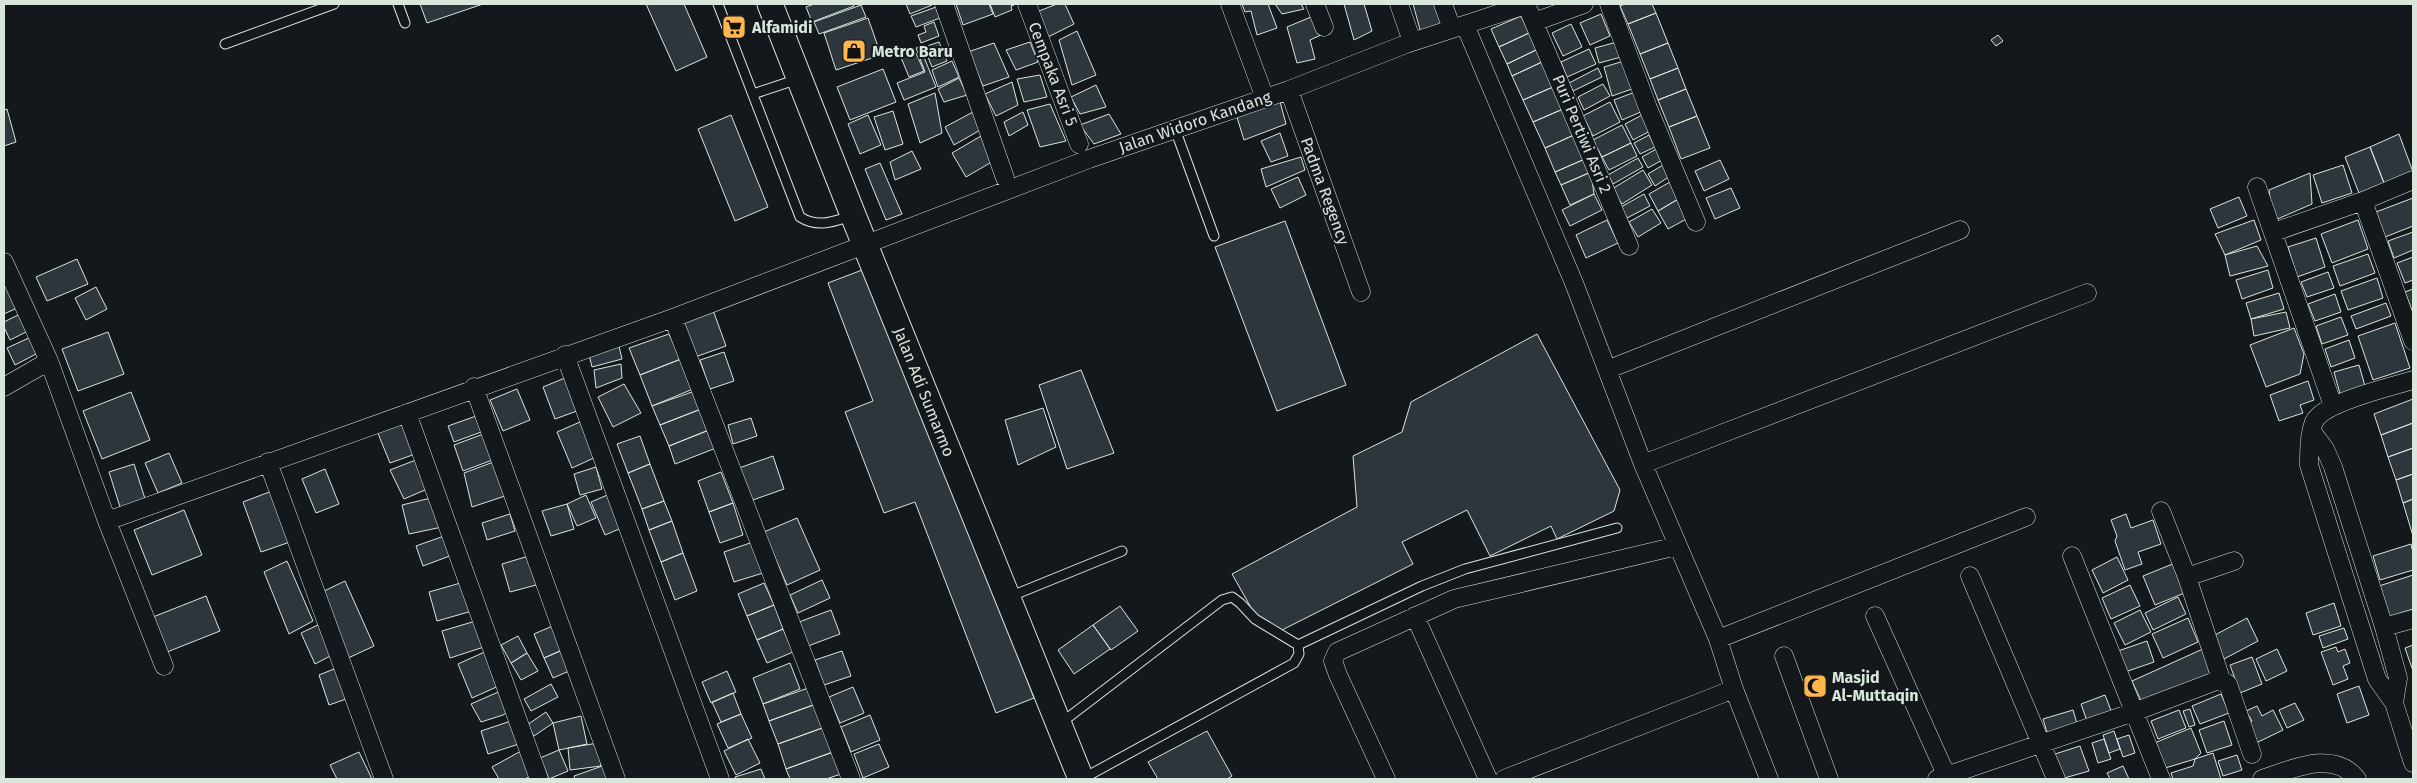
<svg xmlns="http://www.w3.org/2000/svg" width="2417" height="783" viewBox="0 0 2417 783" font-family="'Fira Sans',sans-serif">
<rect width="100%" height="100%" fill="#14181c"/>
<path fill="#2c363c" stroke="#d8e6dc" d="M420,4h63l-56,19z
M646,4h38l23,53 -31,14z
M814,4h39l1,2 -42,16 -6,-15z
M906,4h25l1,1 -22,9z
M956,4h33l4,10 -30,11z
M990,4h23l1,1 -3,1 1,4 -17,7z
M1057,4h8l9,20 -26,13 -9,-26z
M1242,4h26l9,24 -20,7 -6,-24 -6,1z
M1275,4h26l3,5 -22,5z
M1344,4h20l8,27 -18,9z
M1413,4h24l8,19 -24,10z
M1625,4h27l4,9 -28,11 -8,-18z
M861,5l5,12 -47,17 -5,-12z
M936,7l4,11 -24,9 -5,-11z
M1656,13l12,30 -28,11 -12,-30z
M1601,14l9,22 -20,9 -10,-22z
M1521,16l8,17 -30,14 -8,-18z
M1311,17l10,18 -11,5 5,19 -18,4 -10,-36z
M868,18l13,37 -45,15 -12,-37z
M934,22l5,14 -18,7 -3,-8 8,-3 -2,-6z
M1571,24l11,23 -19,9 -11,-23z
M1077,31l19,44 -24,10 -13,-45z
M1529,33l7,17 -29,14 -8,-17z
M1998,35l5,6 -7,5 -5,-6z
M939,42l8,19 -15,6 -8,-20z
M1030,42l8,20 -22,8 -10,-20z
M1617,42l4,15 -22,6 -4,-15z
M994,43l15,34 -26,9 -15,-34z
M1668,43l10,25 -28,11 -10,-25z
M920,47l16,40 -32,13 -7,-17 28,-11 -9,-24z
M914,49l10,22 -15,6 -9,-22z
M1589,49l7,15 -29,13 -6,-15z
M1536,50l6,12 -30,14 -5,-12z
M952,61l7,16 -21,10 -6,-17z
M1624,61l8,28 -20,7 -8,-29z
M1542,62l11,25 -30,13 -11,-24z
M1598,68l4,9 -29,14 -4,-8z
M1678,68l8,21 -28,11 -8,-21z
M883,69l13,33 -46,18 -13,-33z
M1040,75l7,22 -23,5 -7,-23z
M959,78l8,17 -23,7 -6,-13z
M1012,82l6,23 -22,11 -11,-22z
M1603,84l7,12 -26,14 -6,-13z
M1096,85l10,22 -26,7 -9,-17z
M1553,87l10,22 -30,13 -10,-22z
M1686,89l11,27 -28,11 -11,-27z
M1635,92l8,19 -21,9 -8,-20z
M935,93l7,40 -22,10 -12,-39z
M1279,98l7,26 -42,16 -8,-26z
M1610,102l10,20 -27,14 -10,-20z
M1050,104l16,37 -26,6 -13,-37z
M7,109l9,33 -12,4v-36z
M1563,109l11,26 -29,13 -12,-26z
M893,111l10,33 -18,6 -11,-33z
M973,112l9,17 -28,16 -9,-18z
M1023,112l5,13 -19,11 -5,-14z
M1109,114l12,20 -27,10 -14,-19z
M1644,114l8,16 -19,10 -8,-16z
M731,115l37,92 -33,14 -37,-92z
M868,115l13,30 -21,9 -12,-30z
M1697,116l13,32 -29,11 -12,-32z
M1622,125l9,18 -29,14 -9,-17z
M1280,133l8,23 -17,6 -10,-21z
M2399,134l14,38 -29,11 -14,-36z
M1574,135l11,24 -30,13 -10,-24z
M1649,135l6,12 -15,7 -6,-11z
M981,136l14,24 -29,17 -14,-24z
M1631,143l6,13 -28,14 -7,-13z
M2370,147l14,36 -25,10 -14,-36z
M1658,148l6,11 -16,9 -6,-11z
M912,151l9,18 -26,11 -5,-18z
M1301,157l4,13 -39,17 -5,-18z
M1638,158l5,9 -30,17 -5,-9z
M1585,159l6,13 -30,13 -6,-13z
M1720,160l9,19 -25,12 -9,-20z
M880,163l22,51 -16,6 -21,-51z
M1663,165l7,11 -15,10 -7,-12z
M2343,165l9,28 -30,10 -9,-28z
M1643,170l9,15 -30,19 -10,-15z
M1591,172l3,22 -24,11 -9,-20z
M2310,173l2,31 -39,17 -4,-31z
M1298,177l8,18 -26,13 -9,-19z
M1670,182l10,16 -22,13 -9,-17z
M1731,188l9,20 -25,11 -9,-21z
M1594,194l8,16 -32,16 -8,-16z
M1644,194l6,12 -23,12 -6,-11z
M2239,197l8,19 -29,12 -8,-19z
M1680,198l10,19 -22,12 -10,-18z
M2413,198v28l-28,11 -9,-25z
M1652,209l9,14 -23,14 -9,-15z
M1607,220l11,23 -32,15 -10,-23z
M2254,220l7,20 -36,15 -10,-21z
M2358,220l10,29 -36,14 -11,-29z
M1285,221l61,164 -69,26 -62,-164z
M2413,232v18l-19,8 -6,-17z
M2316,238l9,29 -28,10 -9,-30z
M2257,246l11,20 -38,10 -5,-21z
M2368,254l7,19 -35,13 -7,-20z
M2413,257v23l-8,3 -8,-20z
M77,259l11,25 -41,17 -11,-24z
M870,267l164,431 -38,15 -81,-211 -31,11 -39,-101 28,-11 -45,-118z
M2268,270l5,18 -31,11 -6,-19z
M2328,272l6,16 -27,9 -6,-15z
M4,277l13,31 -13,6z
M2377,278l6,20 -35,12 -7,-19z
M96,287l11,22 -21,11 -11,-22z
M2413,289v24l-8,-21z
M2279,293l5,16 -33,10 -5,-16z
M2335,294l6,18 -26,9 -7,-17z
M2386,303l5,13 -35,13 -5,-13z
M713,310l13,36 -31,11 -12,-36z
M2286,312l4,16 -36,8 -3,-17z
M20,314l8,17 -18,9 -6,-13v-5z
M2341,317l7,18 -26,9 -6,-18z
M2395,323l15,45 -37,12 -15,-44z
M2294,328l10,26 -4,20 -34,13 -16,-42z
M108,332l16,42 -46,17 -16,-42z
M669,334l12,25 -41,16 -11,-27z
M1537,334l83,156 -6,21 -57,28 -6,-13 -61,30 -23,-46 -65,32 11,22 -133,67 -22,-11 -26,-46 125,-67 -4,-51 49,-24 9,-30z
M31,337l7,16 -23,12 -8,-17z
M2349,340l6,18 -24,9 -6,-18z
M618,342l4,17 -30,8 -4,-17z
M724,352l10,29 -24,8 -10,-29z
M681,359l12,30 -41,17 -12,-31z
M621,364l1,14 -26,10 -2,-18z
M2359,365l6,21 -25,8 -6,-22z
M1081,370l33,83 -47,16 -28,-84z
M565,378l12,33 -22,8 -12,-32z
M2308,381l6,19 -14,5 3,8 -24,8 -9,-26z
M624,384l17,29 -28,14 -15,-30z
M517,389l13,31 -27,11 -13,-31z
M131,392l19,48 -48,19 -19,-48z
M692,392l9,17 -41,16 -8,-19z
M2413,399v24l-32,12 -7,-21z
M1043,408l13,39 -38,18 -13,-45z
M701,409l8,21 -40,16 -9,-21z
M479,415l5,16 -30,11 -6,-16z
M751,418l6,18 -24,8 -5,-19z
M405,420l13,33 -28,10 -13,-32z
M580,422l16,35 -24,11 -15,-36z
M2413,423v25l-25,9 -7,-22z
M709,430l7,18 -41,16 -6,-18z
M486,433l9,26 -32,12 -9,-26z
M640,436l10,28 -22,9 -11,-29z
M2413,448v26l-17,6 -8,-23z
M169,453l13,30 -24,10 -13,-30z
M773,456l11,33 -34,12 -11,-33z
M421,458l11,29 -28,12 -14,-29z
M496,461l9,35 -33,11 -8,-34z
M134,464l12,38 -25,8 -12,-38z
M650,464l14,37 -22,8 -14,-36z
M596,467l6,22 -22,6 -6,-21z
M325,469l14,35 -23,9 -14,-34z
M721,472l12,31 -24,9 -11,-31z
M2413,474v25l-10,4 -7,-23z
M272,491l18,51 -29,10 -18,-50z
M612,493l14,33 -21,9 -14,-33z
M586,495l10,23 -19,8 -10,-22z
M435,497l7,30 -33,7 -7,-29z
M2413,499v37l-10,-33z
M664,501l8,20 -23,9 -7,-21z
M733,503l10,32 -23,8 -11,-31z
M567,504l7,25 -23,7 -9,-25z
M184,510l18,45 -50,20 -18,-45z
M510,514l5,17 -28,9 -5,-17z
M2126,514l5,14 22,-8 8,24 -23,8 4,12 -17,6 -10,-29 2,-5 -6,-16z
M797,518l23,52 -33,15 -23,-53z
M672,521l11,32 -22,9 -12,-32z
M447,535l8,19 -32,12 -7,-20z
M753,542l10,31 -29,9 -10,-30z
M2411,544l2,9v17l-33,10 -7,-24z
M683,553l14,38 -22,9 -14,-38z
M532,555l8,29 -30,8 -8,-28z
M2117,557l11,23 -25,13 -11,-23z
M287,561l26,60 -24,13 -25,-62z
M2175,563l12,29 -32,13 -12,-29z
M2413,575v34l-25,8 -9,-31z
M822,580l8,18 -32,15 -8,-18z
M345,581l29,65 -28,13 -24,-67z
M464,582l8,29 -35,10 -8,-29z
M764,583l10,22 -27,11 -9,-22z
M2130,585l10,21 -29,13 -9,-21z
M206,596l14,35 -53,21 -14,-35z
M2178,597l8,17 -33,16 -8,-17z
M2334,603l7,23 -28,9 -7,-22z
M774,605l9,24 -26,11 -10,-24z
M1120,606l18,25 -27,19 -18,-25z
M831,610l9,24 -32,12 -9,-24z
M2140,610l11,22 -26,13 -11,-22z
M2188,618l10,24 -35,16 -11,-24z
M2247,618l11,23 -34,18 -11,-23z
M479,620l8,26 -37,12 -8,-27z
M320,624l14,30 -19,10 -14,-31z
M557,624l10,24 -23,10 -10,-24z
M1093,625l17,24 -36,25 -16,-24z
M2344,628l4,11 -25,9 -4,-12z
M783,629l10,23 -26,11 -10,-23z
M518,636l9,17 -16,10 -10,-18z
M2147,641l7,21 -29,10 -7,-21z
M2413,645v26l-8,-23z
M2336,647l2,5 7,-3 5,14 -7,3 5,13 -15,6 -12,-33z
M567,648l9,20 -23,10 -9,-20z
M2205,648l11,24 -73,33 -11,-24z
M2277,649l10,22 -21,10 -10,-22z
M489,650l14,34 -31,14 -14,-34z
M842,651l9,25 -27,9 -9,-25z
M527,653l11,18 -17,9 -10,-17z
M2252,657l10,27 -22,9 -10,-28z
M790,663l10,26 -37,15 -10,-26z
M339,667l10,31 -20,7 -10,-30z
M727,671l9,21 -25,11 -9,-21z
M551,684l7,13 -27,14 -7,-12z
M2359,686l10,29 -22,8 -10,-29z
M811,687l5,17 -47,17 -6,-17z
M853,687l11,26 -24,10 -11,-26z
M505,689l6,21 -8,5 -22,7 -10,-18z
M733,693l8,21 -20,8 -9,-20z
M2221,694l8,19 -29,11 -8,-18z
M2105,695l7,18 -25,8 -6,-17z
M2295,703l9,17 -17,8 -8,-18z
M816,704l9,23 -47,17 -9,-23z
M2257,706l5,10 11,-6 10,20 -29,14 -10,-20 8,-3 -6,-10z
M2190,709l5,16 -6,2 -6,-16z
M2073,710l5,17 -30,9 -5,-17z
M2179,710l7,18 -28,11 -7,-18z
M546,712l7,11 -19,13 -7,-11z
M741,714l11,24 -24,10 -11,-24z
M870,715l10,25 -29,12 -10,-25z
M581,716l6,28 -28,6 -6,-27z
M511,721l8,23 -31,10 -7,-23z
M2224,721l8,24 -25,8 -8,-23z
M825,727l8,25 -47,17 -8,-25z
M2191,728l10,25 -6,6 -33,10 -10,-25z
M1207,731l25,45 -5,3h-69l-10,-17z
M2114,731l6,18 -11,4 -6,-18z
M2129,735l6,18 -12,4 -6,-18z
M748,739l12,24 -24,12 -12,-24z
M2104,739l7,20 -13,4 -6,-20z
M598,743l3,23 -31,4 -2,-22z
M879,744l10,23 -26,11 -9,-24z
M2080,746l9,25 -28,8 -9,-24z
M559,750l9,21 -19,8 -9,-21z
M521,751l13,23 -9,5h-26l-7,-12z
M359,752l13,27h-35l-7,-14z
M833,752l8,22 -15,5h-36l-4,-10z
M2213,753l8,26h-48l-2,-6 22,-7 2,-7z
M2237,755l5,15 -19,6 -5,-15z
M605,765l5,14h-35l-1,-3z
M2123,766l6,13h-19l-3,-6z
M761,769l4,10h-29l-1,-2z"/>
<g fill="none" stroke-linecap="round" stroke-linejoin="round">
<g stroke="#d8e6dc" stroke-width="11">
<path id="service" d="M398,4l7,19
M718,4l82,213c18,11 32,5 51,-1
M225,44l109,-40
M753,94l45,-15
M1175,129l39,107
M1009,597l113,-46
M1061,723l161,-123 10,-3 8,6 15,16 43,26
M1082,779l212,-116 5,-9 -1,-9 124,-59 43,-17 152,-41"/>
</g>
<g stroke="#d8e6dc" stroke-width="19">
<path id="minor" d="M944,4l61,174
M1027,4l52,140
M1230,4l32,86
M1315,4l9,23
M1399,4l11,32
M1443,4l9,25
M1526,4l103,242
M1609,4l39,104 48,114
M1534,22l50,-18
M1465,25l109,258 69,181 75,175 16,50 35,90
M1289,90l72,202
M2257,187l76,219
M2363,201l50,140
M2274,232l89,-31 50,-21
M4,262l45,99 58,160 57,145
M673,318l178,461
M565,355l155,424
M1609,369l351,-139
M2413,380c-22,7 -90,22 -99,42 -5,13 -5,30 -5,43l68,214 17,24 19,60
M4,387l45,-26
M474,387l142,392
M407,413l132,366
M2313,433l12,16 8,18 51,160 14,51 -4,25
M268,462l116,317
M1643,464l444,-171
M2161,511l26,66 34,102
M107,521l566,-203 416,-159 200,-69 117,-46 122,-40
M2072,556l89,223
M1970,576l86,203
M2187,577l47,-16
M1415,616l73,163
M1875,616l73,163
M2384,627l29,-8
M1718,639l308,-122
M1784,656l45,123
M1386,779l-48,-104 -5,-14 4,-9 117,-53 223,-53
M1504,779l230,-90
M1937,779l197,-67 87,-33 7,5 24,70
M2262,779c30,-10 72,-30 95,0"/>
</g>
<g stroke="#d8e6dc" stroke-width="27">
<path id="secondary" d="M770,4l83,211 228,564"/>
</g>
<use href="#service" stroke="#14181c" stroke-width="9"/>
<use href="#minor" stroke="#14181c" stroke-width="18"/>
<use href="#secondary" stroke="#14181c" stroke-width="25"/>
</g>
<defs>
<g id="supermarket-square" transform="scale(1.25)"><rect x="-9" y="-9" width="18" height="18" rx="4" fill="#ffb74d" stroke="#14181c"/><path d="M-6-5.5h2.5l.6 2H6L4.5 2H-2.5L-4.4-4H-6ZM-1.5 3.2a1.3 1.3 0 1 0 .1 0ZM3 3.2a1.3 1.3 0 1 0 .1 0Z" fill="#111"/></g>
<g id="shop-square" transform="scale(1.25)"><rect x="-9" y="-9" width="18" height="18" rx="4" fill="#ffb74d" stroke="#14181c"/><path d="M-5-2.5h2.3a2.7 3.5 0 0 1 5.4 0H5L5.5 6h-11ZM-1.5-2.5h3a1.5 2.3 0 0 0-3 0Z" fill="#111"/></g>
<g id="mosque-square" transform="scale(1.25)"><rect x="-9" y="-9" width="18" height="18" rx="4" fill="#ffb74d" stroke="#14181c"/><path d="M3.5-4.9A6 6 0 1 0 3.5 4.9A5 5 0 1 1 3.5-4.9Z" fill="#111"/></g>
</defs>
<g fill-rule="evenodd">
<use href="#supermarket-square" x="734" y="27"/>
<use href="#shop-square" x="854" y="51"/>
<use href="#mosque-square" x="1815" y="686"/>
</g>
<g text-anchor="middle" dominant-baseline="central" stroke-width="4" stroke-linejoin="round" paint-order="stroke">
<g font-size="16" font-weight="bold" fill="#d8e6dc" stroke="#14181c" text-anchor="start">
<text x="752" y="27">Alfamidi</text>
<text x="872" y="51">Metro Baru</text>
<text x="1832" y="677">Masjid<tspan x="1832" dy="18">Al-Muttaqin</tspan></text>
</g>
<g font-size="16" fill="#d8e6dc" stroke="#14181c">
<text transform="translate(1053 74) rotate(69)">Cempaka Asri 5</text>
<text transform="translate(1195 122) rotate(-19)">Jalan Widoro Kandang</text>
<text transform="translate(1582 134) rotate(67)">Puri Pertiwi Asri 2</text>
<text transform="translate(1325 191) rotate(70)">Padma Regency</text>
<text transform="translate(924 392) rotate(68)">Jalan Adi Sumarmo</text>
</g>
</g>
<rect width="2417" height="783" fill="none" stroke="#d8e6dc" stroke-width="10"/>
</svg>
